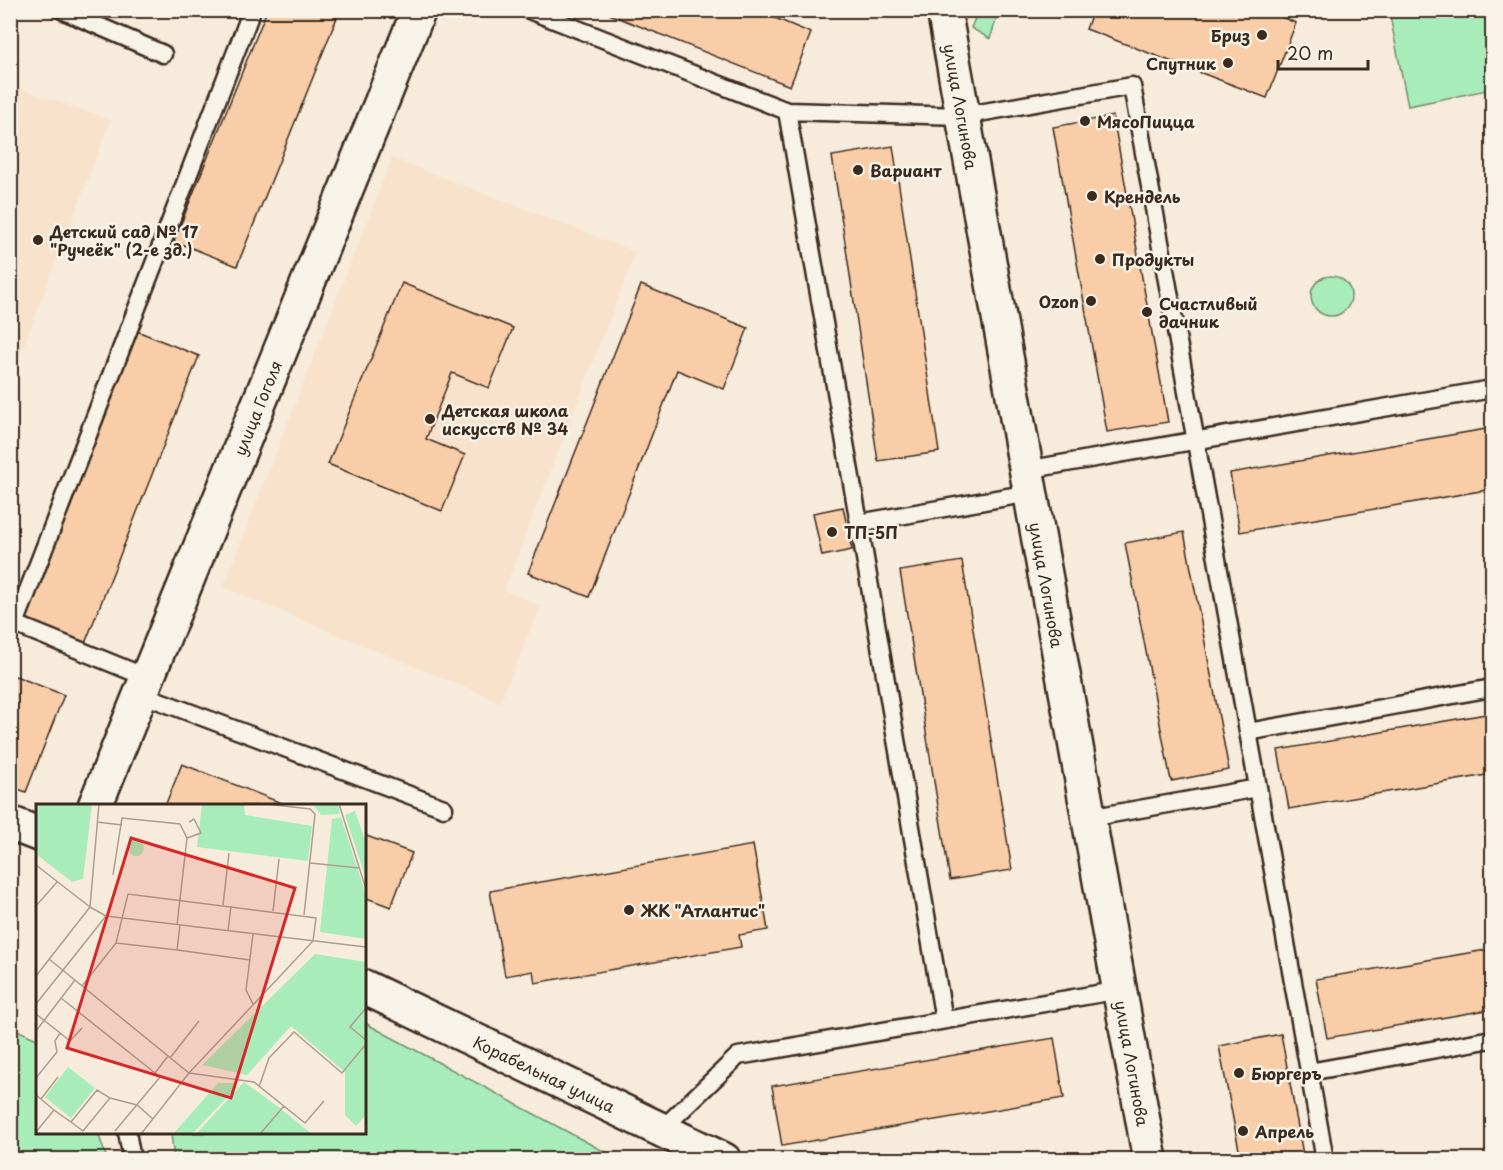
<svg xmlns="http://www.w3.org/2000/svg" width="1503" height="1170" viewBox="0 0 1503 1170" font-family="'Playpen Sans',sans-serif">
<rect width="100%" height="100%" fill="#f7ebdb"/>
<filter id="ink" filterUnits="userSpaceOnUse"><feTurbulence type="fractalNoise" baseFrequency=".0167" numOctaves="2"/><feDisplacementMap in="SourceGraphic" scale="12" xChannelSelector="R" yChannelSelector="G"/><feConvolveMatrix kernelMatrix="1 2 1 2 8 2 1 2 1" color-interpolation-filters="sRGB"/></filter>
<g filter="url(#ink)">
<path fill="#f8e2cc" d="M10,85l101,35 -94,243 -7,-3z
M392,158l244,94 -132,338 37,16 -41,96 -277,-115z"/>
<path fill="#a8edb9" stroke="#728c6c" stroke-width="1.5" d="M978,11h21l-9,28 -19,-11z
M1394,11h98v78l-84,17 -19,-95z
M1311 296a20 20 0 1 1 40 0a20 20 0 1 1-40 0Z
M365,1023l253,136h-444l-3,-26 193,-1z
M10,1027l27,12 1,93 60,1 9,26h-77l-19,-9z"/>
<path fill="#f9cda8" stroke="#3b2a1e" stroke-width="1.5" d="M267,10h73l-103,256 -63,-25z
M599,10h157l55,23 -21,53z
M1093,10h171l32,13 -29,75 -181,-69z
M1113,116l55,306 -61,10 -54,-305z
M893,146l46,306 -61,9 -46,-305z
M402,283l111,45 -24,60 -37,-15 -26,66 39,16 -23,56 -114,-47z
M641,285l107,43 -24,61 -47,-19 -88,227 -61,-24z
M137,331l62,25 -115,290 -62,-24z
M1492,428v61l-252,43 -10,-59z
M843,507l9,43 -30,6 -9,-43z
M1184,532l45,238 -58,11 -46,-238z
M962,561l50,309 -62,10 -50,-309z
M10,674l54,21 -38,97 -16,-6z
M1492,713v61l-203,35 -11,-59z
M182,764l107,42h-124z
M364,835l48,18 -21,54 -27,-10z
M753,845l15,85 -29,5 2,12 -206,36 -2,-12 -28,5 -15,-85z
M1492,949v60l-165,29 -11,-59z
M1281,1034l23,126h-63l-22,-114z
M1054,1038l10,60 -282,48 -10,-60z"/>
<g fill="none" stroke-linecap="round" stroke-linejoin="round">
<g stroke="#3b2a1e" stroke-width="21">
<path id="lane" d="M62,10l101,44
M529,10l258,101 72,412 171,-30
M787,111l175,5 170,-30 193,1074
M1026,470l466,-81
M859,523l85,497
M148,678l-133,-54 237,-614
M141,694l303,114
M1248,732l244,-44
M1089,818l169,-30
M1309,1072l183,-33
M662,1129l76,-73 382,-66
M127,1132l5,28"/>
</g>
<g stroke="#3b2a1e" stroke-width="38">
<g id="street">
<path id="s1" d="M95,806l324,-796"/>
<path d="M10,823l28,11"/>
<path id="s2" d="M364,987l360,173"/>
</g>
</g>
<g stroke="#3b2a1e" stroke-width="38">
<g id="secondary">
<path id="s3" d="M944,10l206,1150"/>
</g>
</g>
<use href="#lane" stroke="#f7f3e8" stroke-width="16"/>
<use href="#street" stroke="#f7f3e8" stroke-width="33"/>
<use href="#secondary" stroke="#f7f3e8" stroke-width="33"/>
</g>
</g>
<g fill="#3b2a1e" stroke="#f7f3e8" stroke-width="2">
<circle cx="1262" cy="35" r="6"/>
<circle cx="1228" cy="63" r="6"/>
<circle cx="1085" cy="121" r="6"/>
<circle cx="858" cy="170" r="6"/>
<circle cx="1092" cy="196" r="6"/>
<circle cx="38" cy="240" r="6"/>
<circle cx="1100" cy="259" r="6"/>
<circle cx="1091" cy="301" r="6"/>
<circle cx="1147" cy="312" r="6"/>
<circle cx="430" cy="419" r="6"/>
<circle cx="832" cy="532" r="6"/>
<circle cx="629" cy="910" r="6"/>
<circle cx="1239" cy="1073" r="6"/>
<circle cx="1243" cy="1131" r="6"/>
</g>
<g text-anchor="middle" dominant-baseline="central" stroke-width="5" stroke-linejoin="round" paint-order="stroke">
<g font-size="16" font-weight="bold" fill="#3b2a1e" stroke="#f7f3e8" text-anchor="start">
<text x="1250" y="35" text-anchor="end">Бриз</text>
<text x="1216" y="63" text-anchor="end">Спутник</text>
<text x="1097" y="121">МясоПицца</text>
<text x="870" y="170">Вариант</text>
<text x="1104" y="196">Крендель</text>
<text x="50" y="231">Детский сад № 17<tspan x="50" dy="18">"Ручеёк" (2-е зд.)</tspan></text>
<text x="1112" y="259">Продукты</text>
<text x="1079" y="301" text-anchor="end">Ozon</text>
<text x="1159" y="303">Счастливый<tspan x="1159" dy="18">дачник</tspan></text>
<text x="442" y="410">Детская школа<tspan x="442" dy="18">искусств № 34</tspan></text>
<text x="844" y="532">ТП-5П</text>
<text x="641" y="910">ЖК "Атлантис"</text>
<text x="1251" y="1073">Бюргеръ</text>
<text x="1255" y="1131">Апрель</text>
</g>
<g font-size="16" fill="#3b2a1e" stroke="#f7f3e8">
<text stroke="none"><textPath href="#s3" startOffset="98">улица Логинова</textPath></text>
<text stroke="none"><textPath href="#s1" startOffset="430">улица Гоголя</textPath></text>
<text stroke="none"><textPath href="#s3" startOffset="584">улица Логинова</textPath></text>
<text stroke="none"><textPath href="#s3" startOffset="1070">улица Логинова</textPath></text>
<text stroke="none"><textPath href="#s2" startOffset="200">Корабельная улица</textPath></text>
</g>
</g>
<g transform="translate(36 804)">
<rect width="330" height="330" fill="#f7ebdb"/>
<path d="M0,0h56l-9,75 -11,3 -36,-28zM166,0h42l1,11 67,11 -4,35 -111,-14zM277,0h25l2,10 -19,1zM319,7l11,32v36l-21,-64zM305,13l25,78v44l-46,-7 12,-113zM92 44a8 8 0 1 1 16 0a8 8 0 1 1-16 0ZM279,150l51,8v153l-10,11 -11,-11v-43l-54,-46 -44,49 -45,-10zM32,263l27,21 -24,30 -26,-21zM208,278l37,27 31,25h-116zM182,279h17l1,5 -44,46h-19z" fill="#a8edb9"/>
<path fill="none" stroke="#ac9e8f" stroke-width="1.5" d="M230,0l44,5 5,5 -11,101M303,0l27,85M61,18l25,3M274,59l49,5M0,61l54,42M77,71l9,-57 58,6 7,14 14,-5 -7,-14 -5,3M187,101l6,-52M0,102l21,-24M54,103l9,-103M237,107l6,-52M141,121l10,-87M192,127l3,-25M80,139l12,-49 188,24 -3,23 -124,132 -48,61M141,146l73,10M13,155l140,114 65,9 51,41 19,-22M0,172l54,-69 16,9 260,31M46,182l34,-43 61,7 3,-25M25,194l94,75 13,-17M0,200l70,-88M217,200l-7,-14 7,-56M330,204l-16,19 16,13M0,210l24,19 -5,8 2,11 -21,26M0,227l39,-51M24,229l10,8 12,-13M134,254l29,-37M223,283l10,-29 25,-26 48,41 24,-29M0,291l18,15 -18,22M74,294l27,7 16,14M5,295l17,-22M18,306l17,12 26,-32 13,8 -27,33 -12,-9M79,327l45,-54 -5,-4M224,330l24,-28"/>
<path fill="#d62828" fill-opacity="0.15" stroke="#d62828" stroke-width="3" d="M95,34l164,50 -64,210 -164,-50z"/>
<rect width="330" height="330" fill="none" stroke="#3b2a1e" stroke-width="3"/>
</g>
<rect width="1503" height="1170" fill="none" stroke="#f7f3e8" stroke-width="36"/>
<rect x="18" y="18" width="1467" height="1134" fill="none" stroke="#3b2a1e" stroke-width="2" filter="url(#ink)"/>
<path d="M1278 60v9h90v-9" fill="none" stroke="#3b2a1e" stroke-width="3"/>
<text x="1287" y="60" font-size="18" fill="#3b2a1e" stroke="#f7f3e8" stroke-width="4.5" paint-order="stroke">20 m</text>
</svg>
